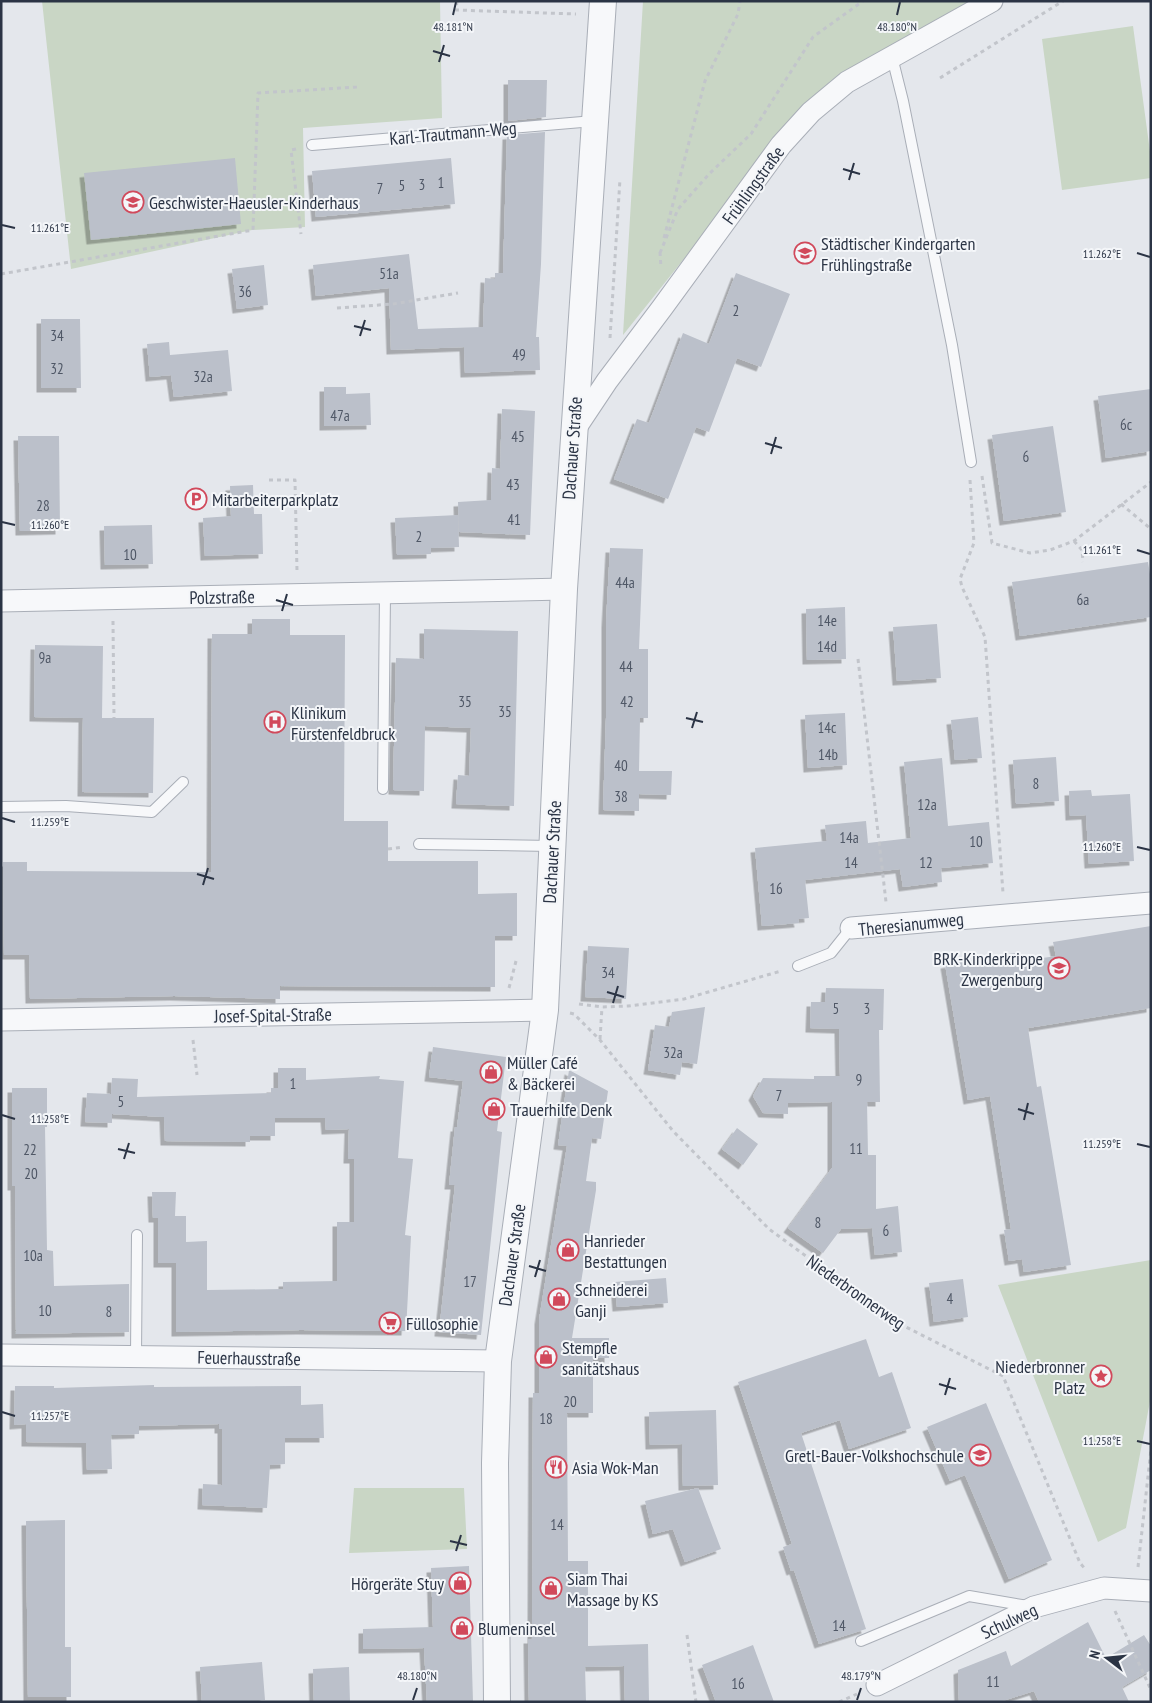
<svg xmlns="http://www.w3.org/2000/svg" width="1152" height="1703" viewBox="0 0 1152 1703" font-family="'PT Sans Narrow',sans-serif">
<defs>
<filter id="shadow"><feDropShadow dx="-4.5" dy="4.5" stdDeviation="0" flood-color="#0004"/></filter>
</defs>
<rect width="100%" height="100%" fill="#e4e7ec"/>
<path fill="#c9d6c5" d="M42,1h398l2,117 -139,10 2,99 -53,3 -181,39z
M643,1h334l-170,104 -184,230z
M1133,26l18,133v19l-89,12 -20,-151z
M1151,1260v136l-25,132 -28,14 -100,-257z
M354,1488h110l3,61 -118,4z"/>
<path fill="#bbc0ca" filter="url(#shadow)" d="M508,80h39l-1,37 -38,4z
M545,132l-4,132 -5,73h3l1,33 -75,3 -1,-26 -73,3 -2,-62 -73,8 -3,-31 96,-11 9,75 65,-2 2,-49 10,1v-6h8l4,-138z
M235,158l6,66 -150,16 -7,-67z
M451,158l4,46 -139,13 -4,-46z
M264,265l4,40 -31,4 -5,-40z
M736,273l54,21 -29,73 -24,-9 -28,74 -13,-5 -28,72 -54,-20 23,-60 12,4 34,-90 26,11z
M41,319h39l1,69h-40z
M169,342l1,13 58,-5 4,41 -58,6 -3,-22 -21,2 -3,-33z
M324,387h22v7l24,-1 1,32 -47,1z
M1151,389v62l-45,7 -8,-62z
M502,409l33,2 -5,124 -71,-3 -1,-30 33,-2 1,-32 8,1z
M1053,426l13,86 -62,9 -12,-86z
M18,436h41l1,94 -40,1z
M253,485l1,29h8l1,40 -58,2 -2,-38 28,-2 -1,-30z
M458,515l1,32 -28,1v6l-34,1 -2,-37z
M152,525l1,39 -48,1 -1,-39z
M610,548l33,1 -4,100h9v69h-8l-1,53h33l-1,24 -32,-1v17l-36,-1 3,-92v-95z
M1148,562l3,18v37l-131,19 -8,-54z
M845,607l1,52 -39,1 -1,-51z
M252,619h38v16h55l-1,186h44v40h90v33l39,-1v43h-22v51l-215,-1v13l-106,-3 -144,3 -1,-44h-25l-1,-93h24v9l184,1 1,-238h40z
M937,624l4,54 -44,3 -4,-54z
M424,629l94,2 -4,175 -58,-2 2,-29 11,1 2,-48 -46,-2 -1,65 -31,-1 3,-132 28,1z
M35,645l68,1 -1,72h52l-1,75 -71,-1 1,-74 -49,-1z
M845,713l2,52 -39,3 -3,-53z
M978,717l4,41 -27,2 -4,-40z
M1056,757l3,44 -43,3 -3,-44z
M942,758l6,68 41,-4 4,41 -52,5 1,14 -39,5 -3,-18 -95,11 4,38 -11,1 1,4 -37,3 -7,-78 72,-7 -2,-16 41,-4 2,22 43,-5 -7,-76z
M1091,790l1,6 38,-2 4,67 -45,3 -3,-49 -16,1 -1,-25z
M1151,926v82l-123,20 9,59 4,-1 30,179 -47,7 -2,-13 -13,2 -5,-31 7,-1 -21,-133 -22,4 -23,-136 70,-11 1,9 40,-6 -3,-14z
M588,946l41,2 -3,51 -41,-2z
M826,988l58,1 -1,41h-4l1,72h-13l1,53h8v54l22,-3 4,46 -27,3 -3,-27 -31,1 -18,24 -35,-25 44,-60v-66l-44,1v11l-25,-1 -10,-17 10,-18 51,1v-3h26l-1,-47 -29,-1 1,-26h14z
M705,1007l-8,57 -15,-2 -2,13 -32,-5 7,-45 14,2 3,-15z
M433,1047l73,10 -9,74 5,1 -21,203 -42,-3 16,-147h-6l6,-58h2l6,-46 -34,-4z
M278,1068h28v12l74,-4 -1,3 25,2 -6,77 15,1 -8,76 6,1 -5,95 -105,-1 -125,2v-69h-18v-45h-5l-1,-26h24l-1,24h11v26l21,-1v49l76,-1v-7l54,-1v-59h17v-63h-6l1,-30 -23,1 -1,-12h-50v18h-25v6l-85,-1 -1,-24 -52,-3v9l-27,-1 2,-29 24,1 1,-16 26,1 -1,18 134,-4v-5h7z
M569,1070l39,21 -7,48 -9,-1 -6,43 10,1v8l-24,148h37v20h-16v55h-26l1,148h20v85l60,-2 1,58h-24l-1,-36 -39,1 1,35h-57l-1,-63h4l1,-246h6v-73l28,-174 -9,-1z
M12,1088h35v39h-2l2,123 6,1 1,35 75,-2v48l-113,2 -1,-148h-3z
M737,1128l21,16 -15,21 -21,-16z
M666,1278l2,25 -51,4 -2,-25z
M963,1279l5,38 -34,5 -5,-39z
M866,1339l13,38 13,-5 19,56 -62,21 -9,-29 -39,13 65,196 -47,15 -25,-74 -3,1 -8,-24 9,-3 -54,-162z
M154,1385v2l147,-1v19l22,-1 1,34h-39v26l-15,1 -3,43 -65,-3 1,-21 19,1v-56h-3v-5l-80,2v8l-28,1 1,34 -25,1 -1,-27 -60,-1v-18l-12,1 1,-39h39v2z
M986,1403l66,157 -43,19 -44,-104 -15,6 -23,-54z
M716,1410l2,75 -35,1 -1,-42 -32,1 -1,-33z
M698,1488l23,61 -36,13 -12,-33 -20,5 -8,-33z
M65,1520v127h6v50h-43l-2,-176z
M469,1566l4,136h-46l-3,-54 -61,1v-20l70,-2 -2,-59z
M1088,1622l18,36 38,-23 7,11v24l-29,17 7,15h-90l-5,-11 -35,11h-40l-1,-32 48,-19 5,15z
M753,1645l21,57h-58l-14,-37z
M262,1662l3,38 -63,2 -2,-35z
M349,1667l1,35h-36l-1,-33z"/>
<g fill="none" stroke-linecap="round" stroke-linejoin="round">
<g stroke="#a9aeb7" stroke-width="12">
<path id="service" d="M892,57l11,44 49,244 19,117
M312,145l282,-24
M383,789l2,-196
M1,807l65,-1 86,6 31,-30
M419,844l133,2
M798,966l33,-13 20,-25
M136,1356l1,-121
M861,1641l108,-45 59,10"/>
</g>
<g stroke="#a9aeb7" stroke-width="23">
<path id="minor" d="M573,432l34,-51 55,-73 119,-163 30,-33 36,-30 145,-81
M1,601l563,-12
M851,928l300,-25
M1,1020l544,-10
M1,1355l497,6
M877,1685l157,-78 70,-19 47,3"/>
</g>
<g stroke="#a9aeb7" stroke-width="28">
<path id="tertiary" d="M497,1702l-2,-239 3,-102 47,-351 19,-421 39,-588"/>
</g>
<path stroke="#c2c5cb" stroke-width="3" stroke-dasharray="4 4" stroke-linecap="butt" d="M457,1l-1,9 120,4
M940,78l123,-77
M296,149l-5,1 10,84
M664,238l41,-157 33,-67 2,-13
M660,252l1,16
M660,253l18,-44 32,-36 41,-39 62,-97 50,-36
M1,274l252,-44 5,-137 101,-6
M337,308l56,-4 65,-11
M610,338l10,-159
M982,476l10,67 38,10 20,-3 24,-9 77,-59
M269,480h26l2,91
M970,480l4,63 -14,36 2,8 23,50 18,256
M1121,504l30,25
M1074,541l8,9 1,12
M113,621l1,97
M858,659l28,243
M388,849l15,-2
M509,988l7,-27
M579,1004l23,3 26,-1 56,-7 97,-28
M570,1013l4,1 26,26 73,91 96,98 127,93 107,54 77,187 6,7
M600,1039l2,-32
M193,1040l4,35
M1138,1567l13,-118
M1115,1611l36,79
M687,1635l9,67
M839,1702l18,-8"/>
<use href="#service" stroke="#f7f8fa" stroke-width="10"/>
<use href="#minor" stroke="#f7f8fa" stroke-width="21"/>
<use href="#tertiary" stroke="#f7f8fa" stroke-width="26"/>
</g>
<path fill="none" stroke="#2b3445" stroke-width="2" d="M453,15l3,-13M897,15l3,-13M433,51l17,5M439,62l5,-17M843,169l17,5M849,180l5,-17M2,225l13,3M1137,253l13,4M354,326l17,4M360,336l5,-16M765,443l17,5M771,454l5,-17M2,522l13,3M1137,550l13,4M276,600l17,5M282,611l5,-17M686,718l17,4M692,728l5,-16M2,818l13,4M1137,847l13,3M197,874l17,5M203,885l5,-17M607,992l17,5M613,1003l5,-17M1018,1109l16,5M2,1115l13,4M1024,1120l4,-17M1137,1144l13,3M118,1149l17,4M124,1159l5,-16M529,1266l17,5M535,1277l5,-17M939,1384l17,5M945,1395l5,-17M2,1412l13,4M1137,1441l13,3M450,1541l17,4M456,1551l5,-16M413,1700l4,-12M857,1700l4,-12"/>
<defs>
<g id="school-ring" transform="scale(1.125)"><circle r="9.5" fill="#f4f6f9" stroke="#d1495b" stroke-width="1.5"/><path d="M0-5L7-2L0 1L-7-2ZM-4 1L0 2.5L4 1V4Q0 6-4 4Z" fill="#d1495b"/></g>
<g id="parking-ring" transform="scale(1.125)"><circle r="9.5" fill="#f4f6f9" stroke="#d1495b" stroke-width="1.5"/><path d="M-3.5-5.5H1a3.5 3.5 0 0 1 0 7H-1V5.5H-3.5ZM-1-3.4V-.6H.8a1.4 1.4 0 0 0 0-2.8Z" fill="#d1495b"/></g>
<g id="hospital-ring" transform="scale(1.125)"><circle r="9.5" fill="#f4f6f9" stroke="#d1495b" stroke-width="1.5"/><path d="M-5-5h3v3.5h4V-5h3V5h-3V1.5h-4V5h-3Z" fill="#d1495b"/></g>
<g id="shop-ring" transform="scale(1.125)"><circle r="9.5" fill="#f4f6f9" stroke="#d1495b" stroke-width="1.5"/><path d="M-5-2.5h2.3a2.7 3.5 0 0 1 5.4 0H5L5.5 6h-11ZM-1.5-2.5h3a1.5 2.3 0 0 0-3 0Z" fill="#d1495b"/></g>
<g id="supermarket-ring" transform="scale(1.125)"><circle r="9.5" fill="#f4f6f9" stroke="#d1495b" stroke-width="1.5"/><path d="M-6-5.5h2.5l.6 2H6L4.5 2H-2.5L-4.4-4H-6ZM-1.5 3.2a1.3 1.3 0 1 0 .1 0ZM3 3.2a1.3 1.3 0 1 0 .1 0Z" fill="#d1495b"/></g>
<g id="sight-ring" transform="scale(1.125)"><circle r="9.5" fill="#f4f6f9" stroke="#d1495b" stroke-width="1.5"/><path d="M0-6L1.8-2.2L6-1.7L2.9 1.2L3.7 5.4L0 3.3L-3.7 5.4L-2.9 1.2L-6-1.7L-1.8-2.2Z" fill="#d1495b"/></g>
<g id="university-ring" transform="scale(1.125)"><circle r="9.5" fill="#f4f6f9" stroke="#d1495b" stroke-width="1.5"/><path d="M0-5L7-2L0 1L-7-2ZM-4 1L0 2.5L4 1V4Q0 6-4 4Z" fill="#d1495b"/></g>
<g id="restaurant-ring" transform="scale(1.125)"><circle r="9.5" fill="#f4f6f9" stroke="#d1495b" stroke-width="1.5"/><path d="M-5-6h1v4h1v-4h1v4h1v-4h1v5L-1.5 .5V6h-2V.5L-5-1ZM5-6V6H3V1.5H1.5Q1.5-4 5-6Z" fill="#d1495b"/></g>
</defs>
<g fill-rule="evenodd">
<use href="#school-ring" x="133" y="202"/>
<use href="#school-ring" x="805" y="253"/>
<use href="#parking-ring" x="196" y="499"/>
<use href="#hospital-ring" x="275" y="722"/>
<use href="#school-ring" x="1059" y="968"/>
<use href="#shop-ring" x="491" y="1072"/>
<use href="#shop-ring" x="494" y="1109"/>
<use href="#shop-ring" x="568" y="1250"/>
<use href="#shop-ring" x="559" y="1299"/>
<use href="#supermarket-ring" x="390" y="1323"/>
<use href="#shop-ring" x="546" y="1357"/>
<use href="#sight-ring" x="1101" y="1376"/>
<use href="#university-ring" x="980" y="1455"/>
<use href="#restaurant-ring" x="556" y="1467"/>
<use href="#shop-ring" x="460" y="1583"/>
<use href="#shop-ring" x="551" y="1588"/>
<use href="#shop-ring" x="462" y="1628"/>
</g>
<g text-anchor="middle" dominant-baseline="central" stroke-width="4" stroke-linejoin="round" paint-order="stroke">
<g font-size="15" fill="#4f5766">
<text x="441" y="182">1</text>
<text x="422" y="184">3</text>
<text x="402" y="185">5</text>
<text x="380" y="188">7</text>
<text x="389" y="273">51a</text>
<text x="245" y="291">36</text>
<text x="736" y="310">2</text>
<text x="57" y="335">34</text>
<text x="519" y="354">49</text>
<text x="57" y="368">32</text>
<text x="203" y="376">32a</text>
<text x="340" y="415">47a</text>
<text x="1126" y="424">6c</text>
<text x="518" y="436">45</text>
<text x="1026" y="456">6</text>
<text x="513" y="484">43</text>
<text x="43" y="505">28</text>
<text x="514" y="519">41</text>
<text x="419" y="536">2</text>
<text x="130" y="554">10</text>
<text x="625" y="582">44a</text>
<text x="1083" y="599">6a</text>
<text x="827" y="620">14e</text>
<text x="827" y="646">14d</text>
<text x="45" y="657">9a</text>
<text x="626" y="666">44</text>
<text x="465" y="701">35</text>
<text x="627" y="701">42</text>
<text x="505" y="711">35</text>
<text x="827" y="727">14c</text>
<text x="828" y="754">14b</text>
<text x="621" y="765">40</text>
<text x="1036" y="783">8</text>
<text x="621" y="796">38</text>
<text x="927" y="804">12a</text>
<text x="849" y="837">14a</text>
<text x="976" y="841">10</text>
<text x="851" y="862">14</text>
<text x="926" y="862">12</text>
<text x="776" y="888">16</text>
<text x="608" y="972">34</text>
<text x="836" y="1008">5</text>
<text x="867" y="1008">3</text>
<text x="673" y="1052">32a</text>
<text x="859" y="1079">9</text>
<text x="293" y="1083">1</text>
<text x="779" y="1095">7</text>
<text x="121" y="1101">5</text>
<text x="856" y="1148">11</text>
<text x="30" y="1149">22</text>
<text x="31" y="1173">20</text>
<text x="818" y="1222">8</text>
<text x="886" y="1230">6</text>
<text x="33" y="1255">10a</text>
<text x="470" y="1281">17</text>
<text x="950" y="1298">4</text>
<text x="45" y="1310">10</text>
<text x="109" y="1311">8</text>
<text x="570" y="1401">20</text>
<text x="546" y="1418">18</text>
<text x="557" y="1524">14</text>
<text x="839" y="1625">14</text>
<text x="993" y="1681">11</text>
<text x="738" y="1683">16</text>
</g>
<g font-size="18" fill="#2b3445" stroke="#f4f6f9">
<text transform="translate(453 133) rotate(-5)">Karl-Trautmann-Weg</text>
<text transform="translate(753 185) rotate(-54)">Frühlingstraße</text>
<text transform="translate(572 448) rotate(-86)">Dachauer Straße</text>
<text transform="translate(222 597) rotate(-1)">Polzstraße</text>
<text transform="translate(552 852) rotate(-87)">Dachauer Straße</text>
<text transform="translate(911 924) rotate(-6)">Theresianumweg</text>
<text transform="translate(273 1015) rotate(-1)">Josef-Spital-Straße</text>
<text transform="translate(512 1255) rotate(-82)">Dachauer Straße</text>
<text transform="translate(856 1292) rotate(35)">Niederbronnerweg</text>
<text transform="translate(249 1358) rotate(1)">Feuerhausstraße</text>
<text transform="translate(1009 1621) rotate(-25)">Schulweg</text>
</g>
<g font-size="18" fill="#2b3445" stroke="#f4f6f9" text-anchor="start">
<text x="149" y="202">Geschwister-Haeusler-Kinderhaus</text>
<text x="821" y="243">Städtischer Kindergarten<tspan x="821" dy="21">Frühlingstraße</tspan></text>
<text x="212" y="499">Mitarbeiterparkplatz</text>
<text x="291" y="712">Klinikum<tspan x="291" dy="21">Fürstenfeldbruck</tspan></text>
<text x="1043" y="958" text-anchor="end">BRK-Kinderkrippe<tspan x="1043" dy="21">Zwergenburg</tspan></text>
<text x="507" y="1062">Müller Café<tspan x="507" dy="21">&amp; Bäckerei</tspan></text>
<text x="510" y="1109">Trauerhilfe Denk</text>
<text x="584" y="1240">Hanrieder<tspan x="584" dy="21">Bestattungen</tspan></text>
<text x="575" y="1289">Schneiderei<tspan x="575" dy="21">Ganji</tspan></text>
<text x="406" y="1323">Füllosophie</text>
<text x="562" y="1347">Stempfle<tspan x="562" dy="21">sanitätshaus</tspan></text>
<text x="1085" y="1366" text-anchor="end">Niederbronner<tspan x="1085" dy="21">Platz</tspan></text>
<text x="964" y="1455" text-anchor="end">Gretl-Bauer-Volkshochschule</text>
<text x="572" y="1467">Asia Wok-Man</text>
<text x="567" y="1578">Siam Thai<tspan x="567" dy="21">Massage by KS</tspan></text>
<text x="444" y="1583" text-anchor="end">Hörgeräte Stuy</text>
<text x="478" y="1628">Blumeninsel</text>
</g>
</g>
<g font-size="12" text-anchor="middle" fill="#2b3445" stroke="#f4f6f9" stroke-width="4" stroke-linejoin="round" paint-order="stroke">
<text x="453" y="31">48.181°N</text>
<text x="897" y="31">48.180°N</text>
<text x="50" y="232">11.261°E</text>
<text x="1102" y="258">11.262°E</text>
<text x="50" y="529">11.260°E</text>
<text x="1102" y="554">11.261°E</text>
<text x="50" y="826">11.259°E</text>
<text x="1102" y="851">11.260°E</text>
<text x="50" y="1123">11.258°E</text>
<text x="1102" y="1148">11.259°E</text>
<text x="50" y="1420">11.257°E</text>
<text x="1102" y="1445">11.258°E</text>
<text x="417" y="1680">48.180°N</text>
<text x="861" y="1680">48.179°N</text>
</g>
<rect width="1152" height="1703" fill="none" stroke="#2b3445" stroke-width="5"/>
<g transform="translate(1107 1658) rotate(286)" stroke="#f4f6f9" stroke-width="4" paint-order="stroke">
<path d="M0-4L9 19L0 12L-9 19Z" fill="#2b3445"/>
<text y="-8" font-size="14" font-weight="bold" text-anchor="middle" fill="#2b3445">N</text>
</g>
</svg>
